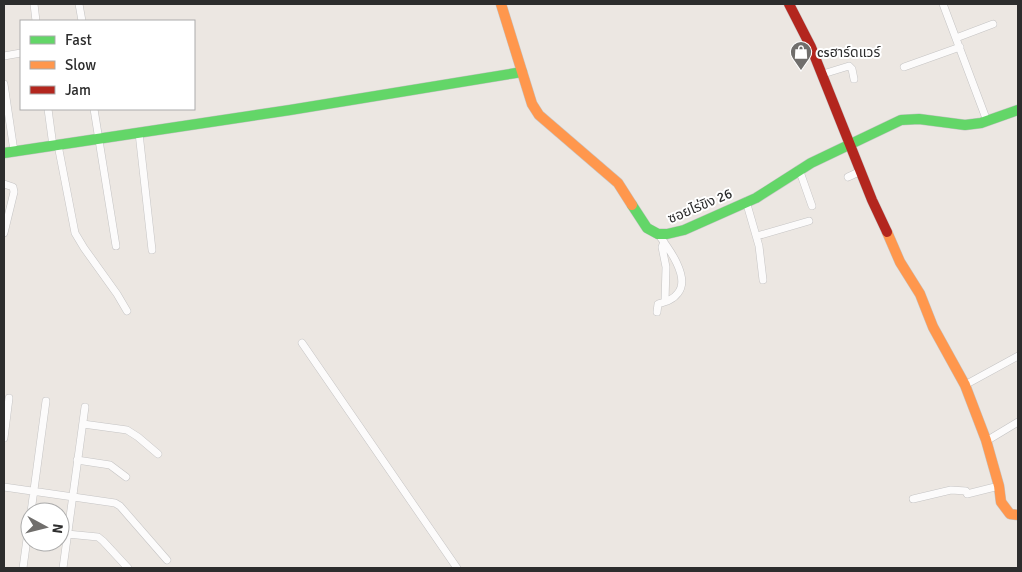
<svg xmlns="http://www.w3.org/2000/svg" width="1022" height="572" viewBox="0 0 1022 572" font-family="Signika,'Noto Sans Thai',sans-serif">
<rect width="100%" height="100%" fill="#ece7e2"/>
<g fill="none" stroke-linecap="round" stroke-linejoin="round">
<g stroke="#c5c4c4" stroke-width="8">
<path id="street" d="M34,4l2,17
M79,4l3,17
M943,4l44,117
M956,38l37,-14
M4,56l17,-3
M904,67l56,-20
M823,74l26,-8 3,3 2,10
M4,84l10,67
M48,109l5,37
M94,109l22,137
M139,133l13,117
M58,145l17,88 9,15 33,46 10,17
M799,169l13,37
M848,177l13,-6
M4,184l9,3 1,5 -10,41
M746,201l13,45 4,34
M757,236l52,-15
M664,242l-2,5 4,20 -1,34
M657,312l1,-8c7,-2 15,-4 20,-11 13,-16 -11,-47 -20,-59
M302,343l155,225
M965,385l53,-29
M83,424l44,6 11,7 20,17
M4,438l5,-40
M988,440l30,-18
M77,460l33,5 16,12
M4,487l111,16 5,3 47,54
M913,499l38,-9 15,1 1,3 32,-8
M31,512l15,-111
M67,534l31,3 5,4 25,27
M23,568l7,-51
M63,568l22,-161"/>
</g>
<g stroke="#c5c4c4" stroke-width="11">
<path id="fast" d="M4,153l286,-43 232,-38
M632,205l15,23 11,6h9l17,-4 72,-32 55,-35 90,-43 18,-1 46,6 16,-2 37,-13"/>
</g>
<g stroke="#c5c4c4" stroke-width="11">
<path id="slow" d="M501,4l31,100 7,11 79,68 14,22
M887,232l13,30 20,32 13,33 32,58 21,55 13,46 2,16 9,12 8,1"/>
</g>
<g stroke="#c5c4c4" stroke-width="11">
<path id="jam" d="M789,4l22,43 61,153 15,32"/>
</g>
<use href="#street" stroke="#fcfbfb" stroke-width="7"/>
<use href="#fast" stroke="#63d668" stroke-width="10"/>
<use href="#slow" stroke="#ff974d" stroke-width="10"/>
<use href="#jam" stroke="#b3261e" stroke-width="10"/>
</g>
<defs>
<g id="shop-pin" transform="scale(1.125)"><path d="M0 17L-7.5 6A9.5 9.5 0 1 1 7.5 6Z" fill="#706e6c" stroke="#fff"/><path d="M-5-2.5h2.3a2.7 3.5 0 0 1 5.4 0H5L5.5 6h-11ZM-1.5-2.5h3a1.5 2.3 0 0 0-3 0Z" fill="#fff"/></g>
</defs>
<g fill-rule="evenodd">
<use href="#shop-pin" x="801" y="52"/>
</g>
<g text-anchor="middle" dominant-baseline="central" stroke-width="4" stroke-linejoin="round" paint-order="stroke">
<g font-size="14" fill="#2d2d2d" stroke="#fff" text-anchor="start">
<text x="817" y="52">csฮาร์ดแวร์</text>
</g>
<g font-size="14" fill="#2d2d2d" stroke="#fff">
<text transform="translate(700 206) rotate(-23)">ซอยไร่ขิง 26</text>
</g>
</g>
<rect width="1022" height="572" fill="none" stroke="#2d2d2d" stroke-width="10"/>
<rect x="20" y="20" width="175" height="90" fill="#ffffff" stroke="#ababab"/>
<rect x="30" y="36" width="25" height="8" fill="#63d668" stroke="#ababab"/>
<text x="65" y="45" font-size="15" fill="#2d2d2d">Fast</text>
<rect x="30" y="61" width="25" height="8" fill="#ff974d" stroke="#ababab"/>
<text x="65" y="70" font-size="15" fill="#2d2d2d">Slow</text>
<rect x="30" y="86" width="25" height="8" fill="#b3261e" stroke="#ababab"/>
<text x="65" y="95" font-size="15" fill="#2d2d2d">Jam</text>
<g transform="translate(45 527) rotate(97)"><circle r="24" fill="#ffffff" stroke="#ababab"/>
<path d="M0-4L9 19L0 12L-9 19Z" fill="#706e6c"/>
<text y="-8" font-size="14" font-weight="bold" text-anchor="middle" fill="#2d2d2d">N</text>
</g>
</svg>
